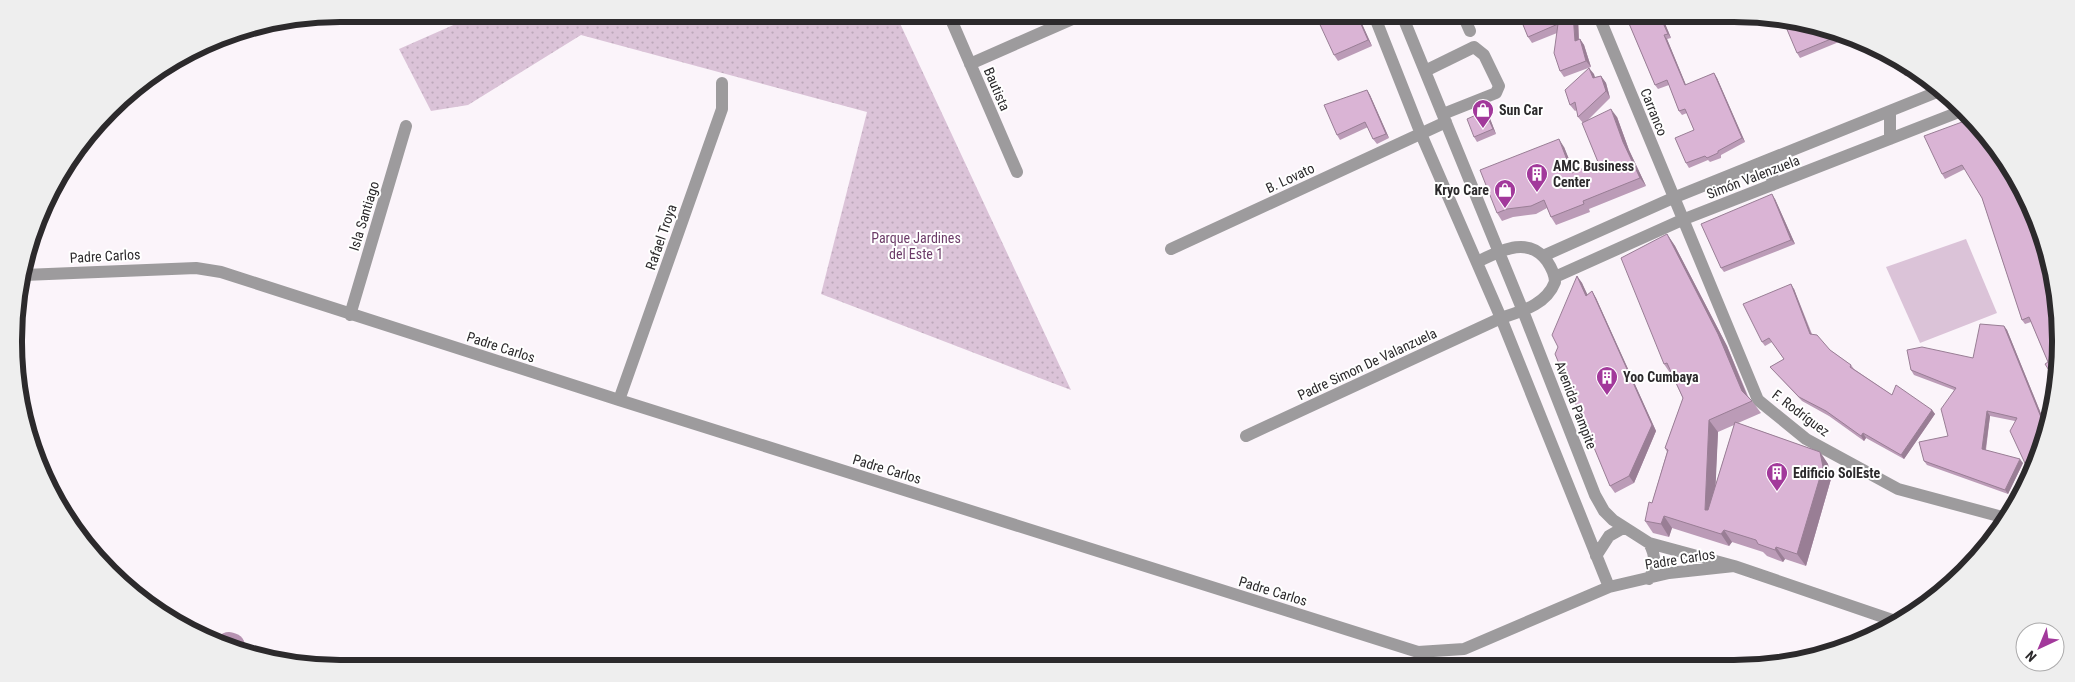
<svg xmlns="http://www.w3.org/2000/svg" width="2075" height="682" viewBox="0 0 2075 682" font-family="'Roboto Condensed',sans-serif">
<defs>
<pattern id="park-dots" width="8" height="8" patternUnits="userSpaceOnUse" patternTransform="scale(1.25)"><rect width="8" height="8" fill="#dbc3d8"/><path d="M2 2h.1M6 6h.1" fill="none" stroke="#bca8ba" stroke-width="1.8" stroke-linecap="round"/></pattern>
</defs>
<rect width="100%" height="100%" fill="#fbf4fa"/>
<path fill="url(#park-dots)" d="M897,17l174,373 -250,-96 46,-182 -286,-77 -113,70 -37,6 -32,-62 68,-30z"/>
<path fill="#dbc3d8" d="M1966,239l31,74 -77,30 -34,-76z"/>
<g fill="none" stroke-linecap="round" stroke-linejoin="round">
<path stroke="#b692b1" stroke-width="26" d="M229,645l3,1"/>
<path stroke="#9d9b9d" stroke-width="12" d="M1598,14l160,386 48,39 92,50 108,29
M1374,15l47,119 80,184 108,269
M1402,15l121,296 72,184 9,16 9,9 36,23 85,23 164,56
M1463,15l7,16
M950,17l67,155
M970,64l107,-47
M1425,71l49,-24 10,8 15,31 -3,7 -53,21
M1890,111v28
M1772,185l1,-27
M1171,249l275,-127
M1543,256l130,-58 269,-108
M24,275l172,-7 25,4 398,128 799,252 46,-3 145,-62 60,-14 65,-7
M1555,277l127,-57 282,-110
M350,315l56,-189
M619,400l103,-291v-26
M1246,436l255,-118c21,-7 45,-13 54,-36 0,-8 -4,-15 -8,-21 -19,-26 -47,-10 -70,1
M1649,543c7,13 7,23 0,36
M1596,556l13,-20 14,-8"/>
</g>
<path fill="#bb9bb7" fill-rule="evenodd" d="M1575,14l3,4 1,21h1l4,6 7,22 -27,10 -4,-6 -3,-38 -25,10 -4,-6 -9,-22z
M1625,14h36l10,24 -4,1 19,46 28,-12 3,5 28,64 -24,13v3l-11,4 -2,-2 -19,8 -3,-5 8,-33 -7,-17 -5,2 -3,-4 -10,-26 -11,4 -3,-4z
M1718,14h7l2,4z
M1358,15l14,31 -34,15 -4,-6z
M1818,25l33,12 -51,21 -3,-5z
M1896,58l20,13 -11,5 -3,-5z
M1589,68l6,9 6,-1 5,7 4,15 -24,24 31,-5 12,33 17,36 -57,23 1,3 -34,13 -5,-8 -4,-9 -11,6 -23,3 -11,4 -5,-8 67,-66 10,25 24,-10 -15,-39 -5,-6 -1,-7 -2,1 -5,-6z
M1367,90l3,5 19,43 -12,6 -4,-5 -5,-12 -28,13 -3,-5z
M1489,116l7,18 -19,8 -3,-5z
M1980,125l29,40 8,19 31,178 -17,-40 -6,2 -3,-4 -40,-122 -17,-29 -20,10 -3,-5z
M1775,199l20,45 -71,28 -3,-4z
M1667,234l8,12 52,100 21,50 4,5 9,12 -23,10 82,29 8,12 3,15 -25,87 -21,-7 -2,3 -16,-6 -4,-4 -31,-10 -3,4 -57,-18 -3,9 -16,-4 -8,-12 7,-18 15,-51 -2,-4 18,-50 -11,-22 -8,-12zM1734,425l-19,62 3,-55z
M1577,276l5,7 5,12 5,-4 4,7 60,133 -22,52 -19,10 -5,-7 -52,-139z
M1794,289l18,45 18,16 21,15 3,4 38,26 40,15 3,4 -31,45 -38,-21 -2,3 -35,-25 -27,-15 -28,-30 -4,-4 14,-8 -12,-17 -7,4 -3,-4z
M2004,326l3,4 41,101 -18,43 -15,-53 -25,-5 -4,34 37,13 -15,31 -81,-29 -3,-4 24,-25 6,-46 -40,-15 -3,-5 62,-12z"/>
<path fill="#997e95" d="M1573,14h2l3,4 1,29 -4,-6z
M1659,14h2l10,24 -3,-4z
M1357,15h1l14,31 -4,-6z
M1664,35l3,4 21,51 -3,-5z
M1580,39l4,6 7,22 -5,-6z
M1589,68l5,6 3,10 -4,-6z
M1714,73l3,5 28,64 -3,-4z
M1601,76l5,7 4,15 -4,-7z
M1367,90l3,5 19,43 -3,-4z
M1611,109l6,8 12,33 17,36 -6,-8 -17,-36z
M1485,111l4,5 7,18 -3,-5z
M1559,139l5,8 14,34 -6,-8z
M2006,161l3,4 10,24 -3,-5z
M1772,194l3,5 20,45 -4,-4z
M1667,234l8,12 52,100 23,57 -8,-12z
M1577,276l5,7 9,19 -5,-6z
M1791,284l3,5 19,50 -3,-5z
M1592,291l4,7 60,133 -22,52 -5,-7z
M2004,326l3,4 41,101 -1,1z
M1932,410l3,4 -31,45 -3,-4z
M1987,411l3,5 -5,37 -3,-4z
M1709,420l9,12 -4,90 -9,-12z
M1863,433l3,5 -2,3 -3,-5z
M1820,452l8,12 3,15 -25,87 -9,-12z
M2020,459l3,4 -15,31 -3,-4z
M1664,516l8,12 -3,9 -8,-13z
M1724,530l8,12 -3,4 -8,-12z
M1776,547l9,12 -2,3 -8,-12z"/>
<path fill="#dab4d5" stroke="#997e95" d="M1573,14l2,27 5,-2 6,22 -26,10 -6,-18 4,-29 -30,13 -9,-22z
M1625,14h34l9,20 -4,1 21,50 29,-12 28,65 -24,13v2l-11,5 -2,-2 -19,7 -11,-25 19,-8 -9,-21 -6,2 -12,-31 -12,5z
M1357,15l11,25 -34,15 -18,-39z
M1783,20l35,5 25,9 -46,19z
M1896,58l14,9 -8,4z
M1589,68l4,10 8,-2 5,15 -28,26 -3,-15 -5,3 -5,-15z
M1367,90l19,44 -13,5 -8,-17 -28,13 -13,-30z
M1611,109l12,33 17,36 -57,23 1,3 -33,13 -7,-17 -13,6 -24,3 -10,4 -17,-43 79,-31 13,34 26,-11 -16,-39z
M1485,111l8,18 -19,8 -7,-18z
M1973,118l7,7 26,36 10,23 4,-1 24,53 14,62 3,64 -4,21 -12,-19 3,-2 -19,-45 -7,3 -40,-122 -20,-33 -20,9 -18,-38z
M1772,194l19,46 -70,28 -20,-44z
M1667,234l51,100 24,57 10,10 -43,19 -4,90h3l27,-88 85,30 3,15 -26,87 -21,-7 -1,3 -17,-6 -2,-4 -32,-10 -3,4 -57,-18 -3,8 -16,-3 4,-19 3,1 16,-53 -3,-2 18,-50 -16,-35 -3,1 -43,-106z
M1577,276l9,20 6,-5 60,134 -23,51 -19,10 -55,-132 3,-7 -6,-12z
M1791,284l19,50 7,1 13,15 21,15 -1,2 42,28 4,-10 36,25 -31,45 -38,-22 -2,3 -35,-25 -27,-14 -29,-30 14,-8 -15,-21 -7,4 -19,-38z
M1980,324l24,2 43,106 -17,42 -20,-43 7,-13 -30,-7 -5,38 38,10 -15,31 -81,-29 -5,-19 29,-6 -7,-27 15,-21 -45,-18 -4,-20 15,-3 51,11z"/>
<defs>
<g id="shop-pin" transform="scale(1.125)"><path d="M0 17L-7.5 6A9.5 9.5 0 1 1 7.5 6Z" fill="#a2399b" stroke="#fff"/><path d="M-5-2.5h2.3a2.7 3.5 0 0 1 5.4 0H5L5.5 6h-11ZM-1.5-2.5h3a1.5 2.3 0 0 0-3 0Z" fill="#fff"/></g>
<g id="building-pin" transform="scale(1.125)"><path d="M0 17L-7.5 6A9.5 9.5 0 1 1 7.5 6Z" fill="#a2399b" stroke="#fff"/><path d="M-4-6H4V6H1V3H-1V6H-4ZM-2.5-4.3h1.7v1.8h-1.7ZM.8-4.3h1.7v1.8H.8ZM-2.5-1h1.7V.8h-1.7ZM.8-1h1.7V.8H.8Z" fill="#fff"/></g>
</defs>
<g fill-rule="evenodd">
<use href="#shop-pin" x="1483" y="110"/>
<use href="#building-pin" x="1537" y="174"/>
<use href="#shop-pin" x="1505" y="190"/>
<use href="#building-pin" x="1607" y="377"/>
<use href="#building-pin" x="1777" y="473"/>
</g>
<g text-anchor="middle" dominant-baseline="central" stroke-width="4" stroke-linejoin="round" paint-order="stroke">
<g font-size="14" fill="#2c2a2c" stroke="#fff">
<text transform="translate(997 89) rotate(67)">Bautista</text>
<text transform="translate(1654 112) rotate(68)">Carranco</text>
<text transform="translate(1753 177) rotate(-21)">Simón Valenzuela</text>
<text transform="translate(1290 178) rotate(-25)">B. Lovato</text>
<text transform="translate(364 216) rotate(-73)">Isla Santiago</text>
<text transform="translate(661 237) rotate(-71)">Rafael Troya</text>
<text transform="translate(105 256) rotate(-3)">Padre Carlos</text>
<text transform="translate(501 347) rotate(18)">Padre Carlos</text>
<text transform="translate(1367 364) rotate(-25)">Padre Simon De Valanzuela</text>
<text transform="translate(1576 405) rotate(69)">Avenida Pampite</text>
<text transform="translate(1801 413) rotate(37)">F. Rodríguez</text>
<text transform="translate(887 469) rotate(17)">Padre Carlos</text>
<text transform="translate(1680 559) rotate(-9)">Padre Carlos</text>
<text transform="translate(1273 591) rotate(17)">Padre Carlos</text>
</g>
<g font-size="14" font-weight="bold" fill="#2c2a2c" stroke="#fff" text-anchor="start">
<text x="1499" y="110">Sun Car</text>
<text x="1553" y="166">AMC Business<tspan x="1553" dy="16">Center</tspan></text>
<text x="1489" y="190" text-anchor="end">Kryo Care</text>
<text x="1623" y="377">Yoo Cumbaya</text>
<text x="1793" y="473">Edificio SolEste</text>
</g>
<g font-size="14" fill="#6c3c68" stroke="#fff">
<text x="916" y="238">Parque Jardines<tspan x="916" dy="16">del Este 1</tspan></text>
</g>
</g>
<path d="M0 0H2075V682H0ZM340 22H1734A318 318 0 0 1 2052 340V342A318 318 0 0 1 1734 660H340A318 318 0 0 1 22 342V340A318 318 0 0 1 340 22Z" fill="#eee" fill-rule="evenodd"/>
<path fill="none" stroke="#2c2a2c" stroke-width="6" d="M340 22H1734A318 318 0 0 1 2052 340V342A318 318 0 0 1 1734 660H340A318 318 0 0 1 22 342V340A318 318 0 0 1 340 22Z"/>
<g transform="translate(2040 647) rotate(224)"><circle r="24" fill="#ffffff" stroke="#abaaab"/>
<path d="M0-4L9 19L0 12L-9 19Z" fill="#a2399b"/>
<text y="-8" font-size="14" font-weight="bold" text-anchor="middle" fill="#2c2a2c">N</text>
</g>
</svg>
